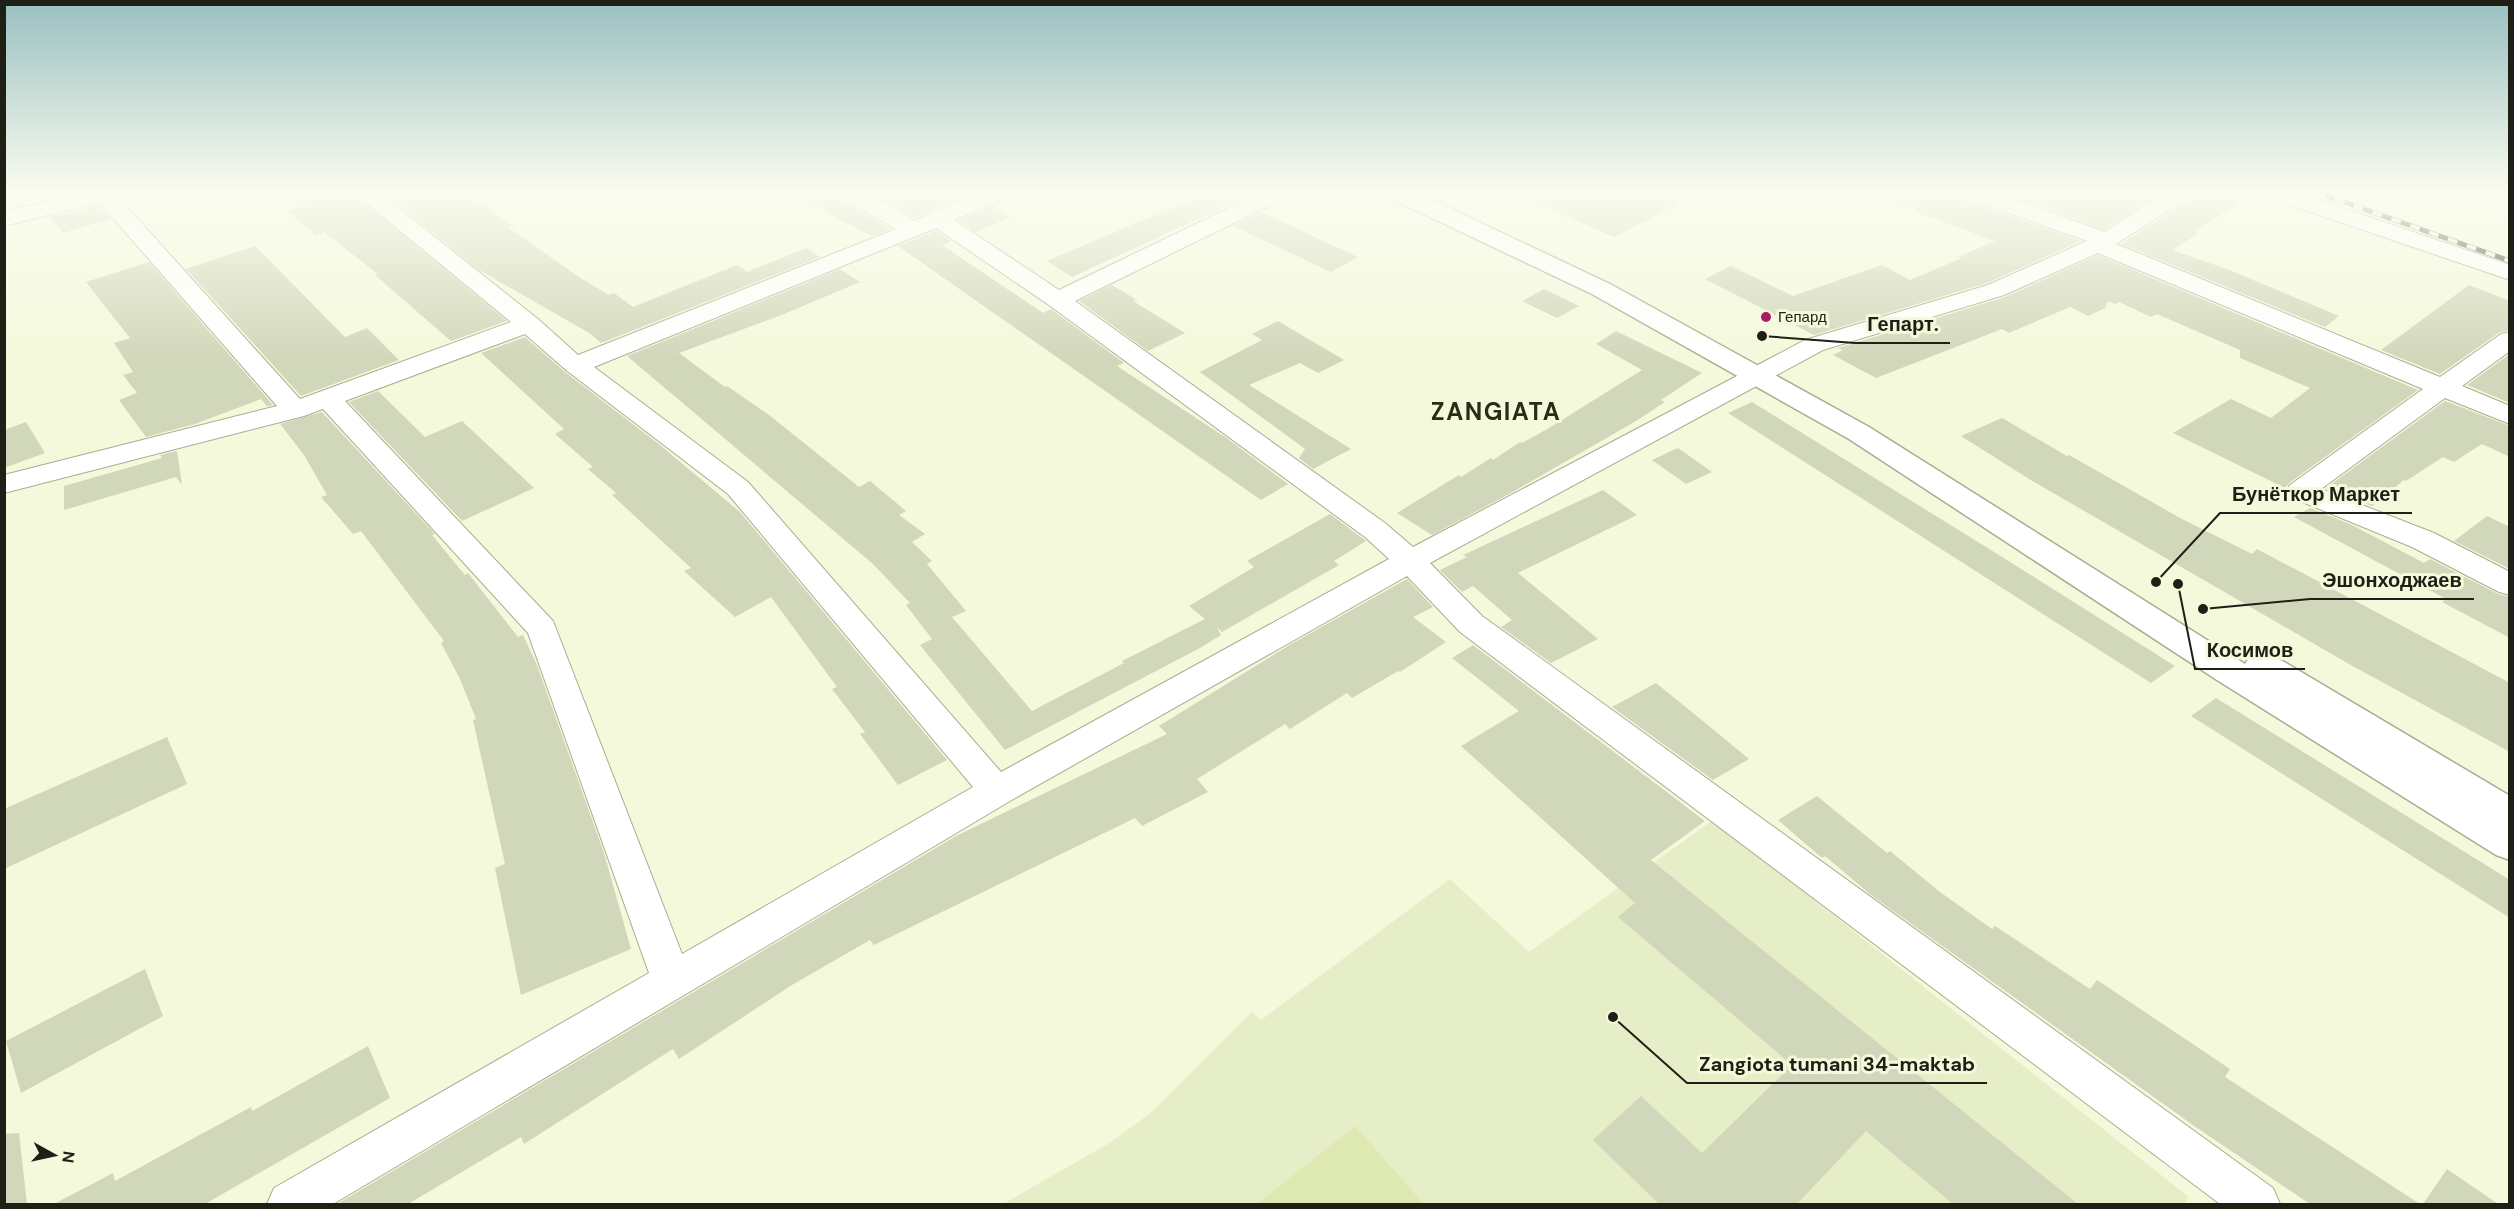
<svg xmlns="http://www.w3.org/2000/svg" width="2514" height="1209" viewBox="0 0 2514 1209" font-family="'DM Sans',sans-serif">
<rect width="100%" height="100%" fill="#f4f9dc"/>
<path fill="#e6eec8" d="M1713,820l476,377 -5,7h-1181l108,-62 41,-30 100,-100 9,8 189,-141 79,73z"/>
<path fill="#dee9b1" d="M1355,1126l69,78h-167z"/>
<path fill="#d1d7ba" d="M289,192h62l156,129 -56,20 -76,-66 3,-1 -54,-42 -8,3 -29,-24 18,-6z
M382,192h82l49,34 -5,1 71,50 30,18 5,-2 19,14 104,-42 10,7 59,-24 14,9 -219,86 -10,-9 -112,-64z
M793,192h43l4,7 51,30 -19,7 -37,-19z
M870,192h99l3,2 -58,24z
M1209,192h47l-184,85 -25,-16z
M1510,192h145l25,11 -66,34z
M1880,192h80l4,7 117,42 -94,42 -173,52 -109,-56 26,-13 62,30 89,-31 28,15 52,-22 -4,-1 37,-16 -81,-30 3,-2 -37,-13z
M2001,192h161l-57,38z
M2194,192h17l29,11 -46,28 5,2 -27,17 55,19 112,47 -14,11 -204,-83 69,-45z
M98,205l13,14 -48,14 -13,-16z
M992,206l19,11 -36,15 -16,-12z
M1261,212l97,45 -27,15 -98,-46z
M936,231l15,10 -9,4 101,68 8,-4 73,54 -7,3 108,71 63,47 -27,16 -363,-254z
M255,246l90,91 22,-9 32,32 -98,36 -115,-127z
M2098,255l320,135 -129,93 -4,5 -112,-55 58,-34 40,19 39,-30 -70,-30v-8l-83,-36 -6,3 -32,-15 -4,2 -7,-3 -3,7 -17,8 -18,-9 -61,26 -7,-4 -126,49 -43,-23 10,-5 -5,-2 167,-51z
M149,262l124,143 -6,1 -6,-7 -66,25 -49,13 -27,-37 18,-7 -14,-18 10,-3 -19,-29 16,-5 -44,-56z
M840,269l20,13 -76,32 -105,39 46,34 2,-1 42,29 90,72 11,-6 36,30 -7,4 26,19 -13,8 20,19 -5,3 39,47 -14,6 80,94 92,-48 -2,-2 83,-42 -16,-13 65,-39 -7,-6 83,-47 36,27 -32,20 5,4 -117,67 -5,-5 4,8 -21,13 -195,102 -85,-105 12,-6 -26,-34 4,-2 -37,-39 -246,-208z
M1112,285l25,15 -4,1 52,32 -37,18 -69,-50z
M2469,285l41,16v29l-10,2 -60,42 -59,-24z
M1544,289l35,17 -22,12 -35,-17z
M1278,321l66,39 -26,13 -18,-10 -51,22 102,64 -38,20 -14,-11 6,-9 -105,-77 62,-32 -10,-6z
M1616,331l86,42 -41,27 4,2 -29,19 -125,72 -79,42 -35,-22 62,-38 2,2 30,-19 2,2 27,-18 2,1 27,-15 93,-58 -46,-26z
M525,337l40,35 95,73 80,67 207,248 -49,25 -38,-51 5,-2 -33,-43 5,-2 -66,-90 -36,20 -51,-46 7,-3 -79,-73 4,-2 -28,-24 5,-2 -38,-33 9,-5 -83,-76z
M2510,354v49l-43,-18z
M378,391l47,46 37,-16 72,67 -72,33 -113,-119z
M2445,401l65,25v31l-28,-13 -28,18 -11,-5 -37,24 -2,-1 -32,26 -46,-18z
M1752,402l263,163 160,101 -24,17 -423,-270z
M322,412l113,122 -3,1 33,40 3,-2 50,64 5,-2 14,30 67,188 27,96 -110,46 -26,-127 10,-4 -32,-144 3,-1 -16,-40 -19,-36 3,-2 -83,-110 -8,3 -32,-37 6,-2 -23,-40 -24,-31z
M2002,418l65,38 2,-1 113,64 70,35 5,-5 253,134v69l-161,-88 -320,-185 -68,-43z
M26,422l19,31 -41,15v-38z
M1678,448l34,24 -26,12 -34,-24z
M177,451l5,34 -6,-8 -112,33v-24l98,-28 -2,-3z
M1603,490l34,25 -119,58 80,66 -47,24 -50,-36 11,-7 -39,-34 -11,6 -22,-22 27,-13 -4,-2z
M2310,508l40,16 74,39 6,-4 68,35 12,3v41l-68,-36 4,-3 -152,-82z
M2487,516l23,11v42l-56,-28z
M1407,579l26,28 -20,10 33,25 -46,30 -2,-1 -46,27 -5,-5 -57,36 -5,-5 -88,55 11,13 -66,34 -7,-8 -261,127 -4,-5 -78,45 -113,74 -6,-10 -149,95 -3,-7 -113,67h-71l619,-368 211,-102 -8,-8 132,-82z
M1473,645l232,176 -54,39 427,344h-125l-87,-73 -69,73h-138l-66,-64 48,-44 61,57 90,-88 -174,-148 17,-14 -174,-157 58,-35 -67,-53z
M1656,683l53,43 40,33 -36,21 -101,-73z
M2216,698l294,182v38l-319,-202z
M167,737l20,47 -183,85v-60z
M1817,796l70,57 3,-2 50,41 52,37 3,-3 95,63 7,-9 133,89 -5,8 195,127h-110l-113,-76 -326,-233 -46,-39 -3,2 -44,-38z
M145,969l18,47 -142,77 -15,-52z
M368,1046l22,52 -185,106h-151l59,-31 2,8 136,-74 1,4z
M19,1133l8,71h-23v-70z
M2447,1169l51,35h-75z"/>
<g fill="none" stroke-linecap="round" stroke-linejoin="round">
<g stroke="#a8ad91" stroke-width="2">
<path id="minor" d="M84,192h38l-4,5 182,202 211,-77 -158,-130h25l160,127 40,36 318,-126 -55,-32 -3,-5h27l49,29 68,-29h30l-3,5 -55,23 105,70 203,-98h28l-3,5 -212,104 310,222 28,24 392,-207 183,-55 99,-44 -122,-44 -3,-5h32l111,40 61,-40h26l-3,5 -73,47 324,133 61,-43 9,-2v19l-48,35 48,20v18l-65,-26 -124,91 113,44 76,39v23l-11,-3 -87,-45 -122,-50 -4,-6 4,-6 133,-96 -325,-136 -94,42 -181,55 -393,213 52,53 791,572 7,16h-60l-760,-572 -53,-56 -397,225 -677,403h-66l7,-16 375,-215 -121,-340 -205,-224 -19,7 -300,77v-18l273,-69 -178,-204 -95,24v-14zM936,228l113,77 316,232 24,22 -388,213 -253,-290 -154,-115zM525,334l41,36 162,124 245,293 -291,167 -129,-333 -208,-220z
M2263,192h33l214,73v15l-244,-83z
M2493,192h17v8l-14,-3z"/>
</g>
<g stroke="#a8ad91" stroke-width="3">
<path id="primary" d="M1385,192h30l195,92 259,143 376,237 5,-8 12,-3 12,3 236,140v64l-14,-5 -279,-175 -368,-241 -257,-145 -204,-97z"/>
</g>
<use href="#minor" fill="#fff" fill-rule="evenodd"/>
<use href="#primary" fill="#fff" fill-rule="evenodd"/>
<g stroke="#3d4032" stroke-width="5">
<path id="rail" d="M2316,192l194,69"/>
</g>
<use href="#rail" stroke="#f4f9dc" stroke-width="4" stroke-dasharray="10" stroke-linecap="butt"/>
</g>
<linearGradient id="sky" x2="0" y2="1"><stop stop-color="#99c0c0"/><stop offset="0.53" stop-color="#fafcef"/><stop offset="1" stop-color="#fafcef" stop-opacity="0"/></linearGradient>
<rect width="2514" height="361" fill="url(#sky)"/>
<circle fill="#a61e66" stroke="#f4f9dc" stroke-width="2" cx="1766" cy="317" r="6"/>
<g text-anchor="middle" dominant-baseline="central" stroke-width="6" stroke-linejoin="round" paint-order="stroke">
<g font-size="15" fill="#1e2015" stroke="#f4f9dc" text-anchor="start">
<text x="1778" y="317">Гепард</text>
</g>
<g font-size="24" font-weight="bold" letter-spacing="1.5" fill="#2a2d16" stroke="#f4f9dc">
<text x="1496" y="411">ZANGIATA</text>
</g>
</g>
<path fill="none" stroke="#1e2015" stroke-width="2" d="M1762 336L1855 343H1950M2156 582L2220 513H2412M2203 609L2310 599H2474M2178 584L2195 669H2305M1613 1017L1687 1083H1987"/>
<g fill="#1e2015" stroke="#f4f9dc" stroke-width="2">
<circle cx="1762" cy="336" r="6"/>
<circle cx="2156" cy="582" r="6"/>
<circle cx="2203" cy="609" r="6"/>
<circle cx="2178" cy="584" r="6"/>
<circle cx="1613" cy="1017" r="6"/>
</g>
<g font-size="20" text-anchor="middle" font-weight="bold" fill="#1e2015" stroke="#f4f9dc" stroke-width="6" stroke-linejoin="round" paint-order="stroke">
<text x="1903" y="331">Гепарт.</text>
<text x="2316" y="501">Бунёткор Маркет</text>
<text x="2392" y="587">Эшонходжаев</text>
<text x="2250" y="657">Косимов</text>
<text x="1837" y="1071">Zangiota tumani 34-maktab</text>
</g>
<rect width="2514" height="1209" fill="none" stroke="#1e2015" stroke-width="12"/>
<g transform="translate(54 1155) rotate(98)" stroke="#f4f9dc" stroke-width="4.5" paint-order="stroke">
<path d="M0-4.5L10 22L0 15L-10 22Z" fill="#1e2015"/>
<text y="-9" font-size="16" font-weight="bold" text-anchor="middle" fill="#1e2015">N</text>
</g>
</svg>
